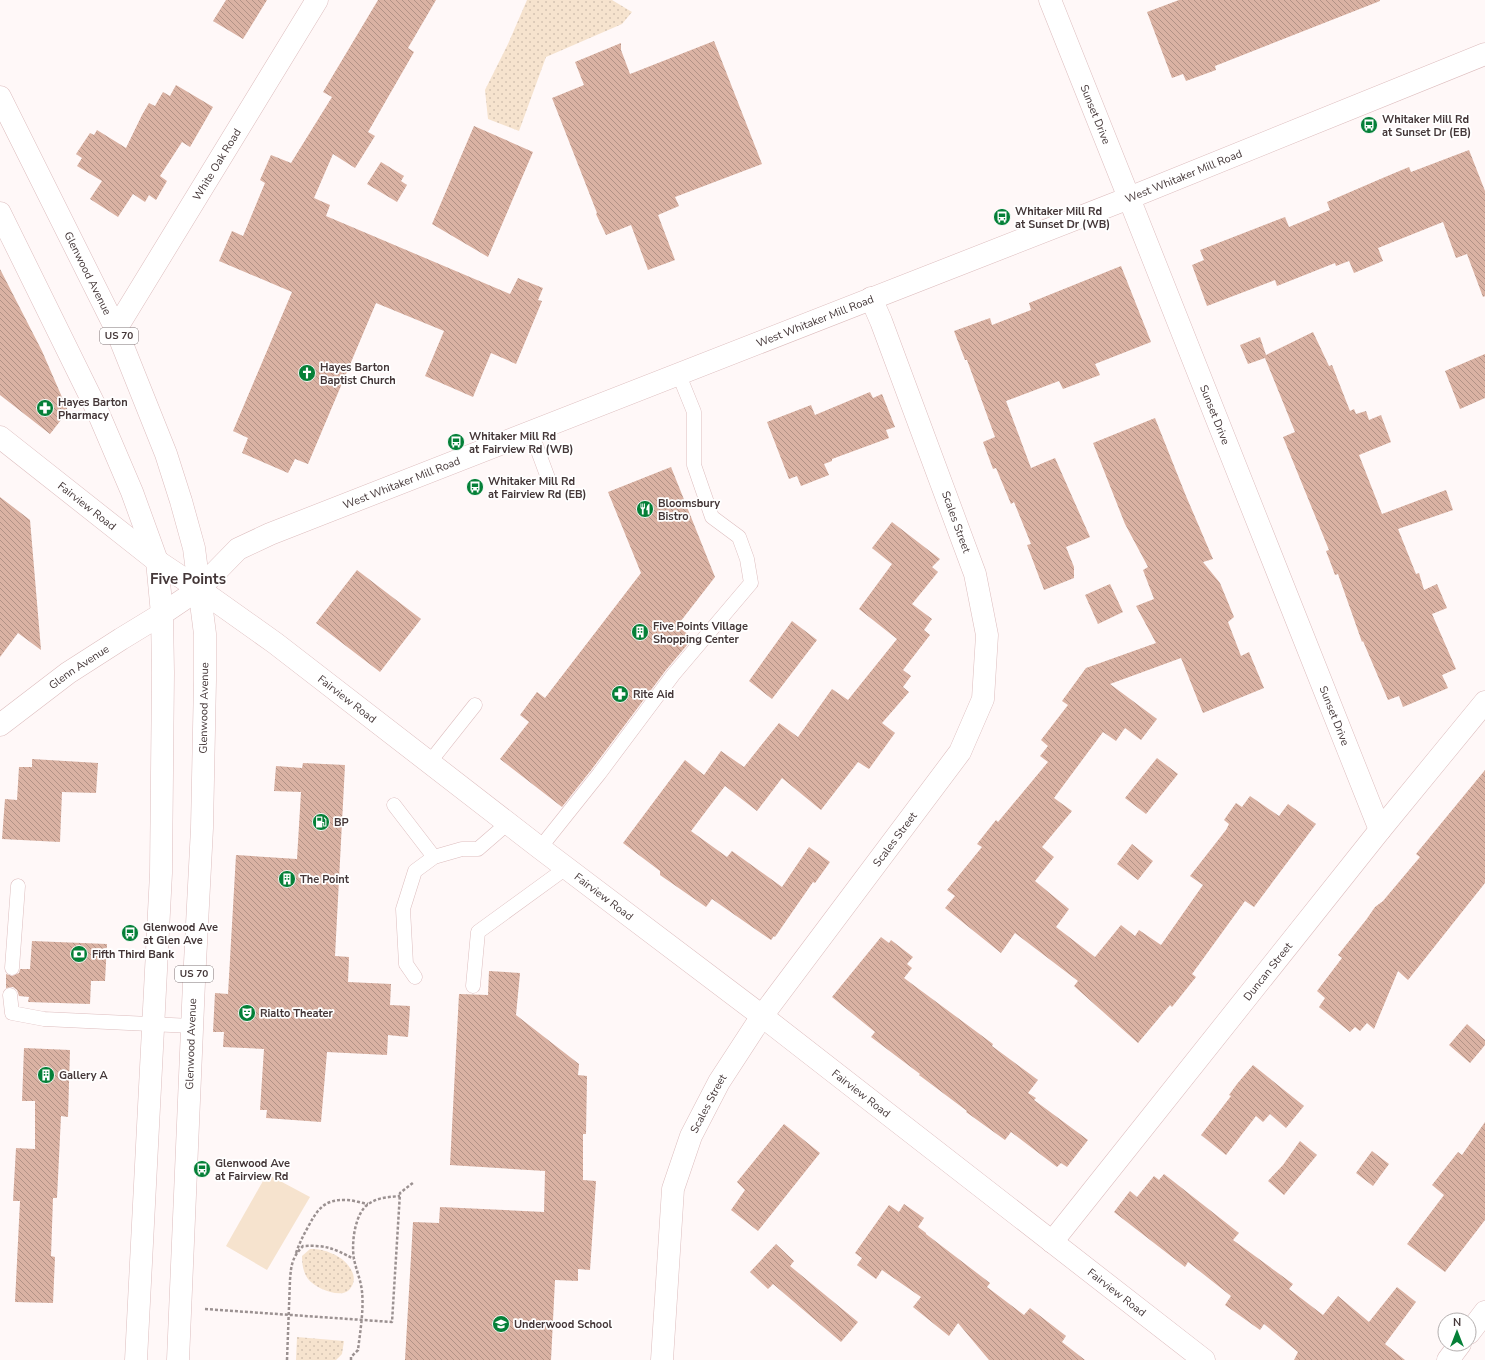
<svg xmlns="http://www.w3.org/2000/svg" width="1485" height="1360" viewBox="0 0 1485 1360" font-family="'Nunito Sans',sans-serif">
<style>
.park{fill:url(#park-dots)}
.pitch{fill:#f6e3ce}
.building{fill:url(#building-back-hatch)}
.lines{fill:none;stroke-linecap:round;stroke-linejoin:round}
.lane-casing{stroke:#ddbdbe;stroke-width:15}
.street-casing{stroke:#ddbdbe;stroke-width:23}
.secondary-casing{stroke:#ddbdbe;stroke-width:23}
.primary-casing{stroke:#ddbdbe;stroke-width:23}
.path{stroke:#9b9191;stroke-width:2.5;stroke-dasharray:3 2;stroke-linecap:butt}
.lane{stroke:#fff;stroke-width:14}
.street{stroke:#fff;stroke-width:22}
.secondary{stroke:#fff;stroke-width:22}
.primary{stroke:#fff;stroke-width:22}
.labels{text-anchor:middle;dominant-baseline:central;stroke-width:3.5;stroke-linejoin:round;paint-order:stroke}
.shield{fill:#fff;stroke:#7c7374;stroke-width:1}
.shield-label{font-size:10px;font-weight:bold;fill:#443738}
.street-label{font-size:11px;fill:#443738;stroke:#fff}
.poi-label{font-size:11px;font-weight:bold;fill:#443738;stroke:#fff;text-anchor:start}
.district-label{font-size:15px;font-weight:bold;fill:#443738;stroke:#fff}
</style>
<defs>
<pattern id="park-dots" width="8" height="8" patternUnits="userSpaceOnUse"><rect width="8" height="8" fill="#f6e3ce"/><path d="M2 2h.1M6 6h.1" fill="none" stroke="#d4c3b2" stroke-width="1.8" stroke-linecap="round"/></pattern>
<pattern id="building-back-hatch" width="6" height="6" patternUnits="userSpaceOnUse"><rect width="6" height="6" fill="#dab2a3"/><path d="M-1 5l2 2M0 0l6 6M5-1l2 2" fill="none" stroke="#b29286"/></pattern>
</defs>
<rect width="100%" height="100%" fill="#fff8f8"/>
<!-- park -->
<path class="park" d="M527 0H612L632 12 622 24 546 57 519 131 488 119 485 90 508 44Z
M310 1249C318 1249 325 1250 333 1254 346 1259 362 1277 349 1290 340 1299 315 1288 308 1279 303 1272 302 1264 302 1256Z
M297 1337 344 1341 342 1354 336 1360H296Z"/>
<!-- pitch -->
<path class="pitch" d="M267 1174 310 1197 267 1270 226 1246Z"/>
<!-- building -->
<path class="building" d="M226 0H267L243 39 213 21Z
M378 0H436L408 48 414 52 368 132 375 136 355 168 333 154 314 198 330 205 326 216 510 294 518 278 543 288 538 300 542 301 516 364 491 353 473 397 425 376 444 331 376 303 308 464 295 459 288 473 242 453 248 438 233 431 292 292 219 261 232 231 243 236 265 183 260 180 271 155 291 163 332 97 323 92Z
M1179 0H1380V1L1215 66 1216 70 1186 81 1183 74 1172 78 1147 12Z
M714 41 762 164 675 197 679 206 658 215 675 260 648 270 631 225 606 235 596 214 597 213 552 98 584 85 575 62 621 43V50L630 74Z
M176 85 213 107 190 147 182 142 160 176 167 181 156 200 149 195 145 202 133 194 118 217 90 199 102 181 77 166 82 158 76 154 90 133 94 135 97 130 126 148 142 115 149 103 155 106 163 92 170 96Z
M474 126 533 152 488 257 432 224Z
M1469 150 1485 191V296L1483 297 1467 254 1456 258 1443 222 1378 248 1383 261 1354 273 1349 261 1336 266 1335 263 1277 286 1275 280 1207 306 1192 265 1204 260 1200 250 1285 217 1289 227 1330 210 1327 202 1385 177 1409 167 1411 172Z
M381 162 404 176 401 181 407 185 397 202 367 184Z
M1121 266 1151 342 1095 364 1100 375 1063 389 1059 381 1006 401 1031 468 1055 458 1090 537 1066 547 1074 567V578L1044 590 1027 545 1031 544 1014 502 1011 504 996 468 993 469 983 442 995 437 967 360H965L954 331 990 318 992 325 1031 310 1029 303Z
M0 269 42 351 68 411 50 434 0 395Z
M1313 332 1329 366 1332 365 1350 411 1354 409 1356 414 1366 411 1369 420 1381 415 1391 442 1359 455 1382 514 1446 490 1453 510 1398 529 1416 574 1419 573 1424 590 1437 584 1447 608 1432 614 1456 669 1442 675 1448 688 1403 707 1399 696 1388 700 1363 641 1362 642 1338 574 1335 575 1331 564 1326 551 1329 550 1283 437 1295 432 1265 358 1248 364 1240 345 1260 337 1266 355Z
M1485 354V398L1460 409 1445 371Z
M870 392 873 398 882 394 895 427 886 430 889 438 832 459V461L824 464 829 475 801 486 797 476 789 479 767 422 811 405 815 415Z
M1155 418 1186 496 1213 559 1203 562 1220 583 1234 617 1228 622 1241 656 1249 652 1264 688 1203 713 1181 658 1110 684 1157 719 1141 740 1125 728 1116 741 1103 732 1054 798 1072 811 1042 847 1054 857 1035 881 1069 909 1056 927 1095 957 1121 925 1135 936 1139 930 1161 945 1203 885 1190 876 1226 830 1229 824 1224 820 1236 803 1242 807 1250 796 1279 816 1288 804 1316 824 1254 907 1245 901 1192 974 1196 977 1172 1007 1170 1005 1138 1043 1074 986 1078 981 1015 933 1001 953 945 908 955 896 947 890 982 847 977 844 996 820 998 822 1048 762 1040 756 1048 746 1041 740 1068 705 1062 701 1086 668 1156 643 1136 606 1154 599 1143 570 1148 567 1125 524 1093 443Z
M671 467 715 577 677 626 693 638 666 670 592 769 562 807 500 759 529 722 520 715 537 692 545 698 641 573 608 492Z
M0 497 30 520 41 650 18 633 0 657Z
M892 522 940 559 932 567 938 572 912 604 932 619 924 630 930 635 903 670 911 676 903 687 909 692 882 723 895 733 869 769 858 762 821 810 782 778 757 811 725 786 691 831 727 857 732 851 782 887 809 847 830 862 815 883 813 882 775 937 774 936 771 940 712 899 706 907 660 875V871L623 843 685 760 704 775 721 751 744 767 779 723 798 737 832 689 848 700 897 639 859 609 892 564 872 548Z
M357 570 421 619 380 672 316 623Z
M1110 584 1123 612 1098 624 1085 595Z
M792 621 817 640 772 699 749 681Z
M1157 758 1178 774 1146 814 1125 798Z
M32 759 98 763 96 793 62 792 60 842 2 839 5 799 17 800 19 767H32Z
M303 763 345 765 335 956 349 957 348 982 391 984 390 1005 410 1006 408 1037 388 1035 387 1055 327 1052 321 1122 266 1118 267 1110H260L264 1049 223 1047 224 1032H213L215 993 228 994 236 855 297 859 301 792 274 791 276 766 302 768Z
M1485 770V883L1408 980 1398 971 1374 1029 1367 1023 1360 1031 1355 1027 1350 1032 1319 1007 1325 998 1317 991 1342 958 1338 955 1366 920 1375 907 1383 901 1420 857 1416 854Z
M1132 844 1153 861 1138 880 1117 864Z
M881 937 889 943 891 940 913 957 907 964 912 968 904 978 993 1044 992 1046 1038 1080 1028 1093 1036 1098 1034 1100 1088 1140 1067 1167 1061 1163 1057 1167 1011 1132 1005 1140 966 1112 967 1111 919 1075 920 1074 871 1037 875 1032 832 997Z
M32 941 107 944 105 981H91L90 1004 28 1002 29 997 19 996 17 990 13 987 6 988V974L12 976 19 973 20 969H30Z
M489 971 520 973 516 1015 579 1064 578 1075 587 1076 586 1134H583V1180L596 1181 590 1270 578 1269V1281L555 1280 551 1360H405L413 1222 439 1223 440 1207 544 1212 545 1171 450 1165 459 994 488 995Z
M1467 1024 1485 1040V1045L1481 1050 1470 1063 1449 1045Z
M24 1048 70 1050 68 1117 61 1116 57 1198H53L51 1256 55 1257 53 1303 15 1302 20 1201H13L16 1148 35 1149V1101H22Z
M1253 1065 1304 1106 1286 1128 1270 1114 1263 1122 1256 1116 1226 1155 1201 1135 1231 1096 1229 1095 1237 1084Z
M1485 1122V1220L1445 1272 1407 1244 1444 1195 1432 1185 1458 1152 1462 1155Z
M784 1124 820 1153 758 1231 731 1210 745 1190 737 1182Z
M1300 1141 1317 1155 1284 1195 1268 1181 1283 1165Z
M1372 1151 1389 1164 1373 1186 1356 1173Z
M1164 1174 1239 1233 1233 1240 1293 1284 1289 1289 1323 1315 1338 1296 1369 1322 1397 1287 1416 1302 1385 1344 1405 1360H1294L1298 1352 1264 1324 1260 1330 1225 1305 1231 1296 1188 1262 1185 1267 1114 1212 1130 1191 1137 1197 1154 1176 1159 1180Z
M904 1204 924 1218 918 1227 926 1233V1234L990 1283 987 1287 1024 1315 1030 1308 1066 1336 1062 1342 1085 1360H989L958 1323 949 1336 913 1307 921 1297 882 1270 876 1279 857 1265 862 1258 855 1253 889 1205 899 1212Z
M776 1244 794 1261 790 1266 858 1322 841 1342 773 1284 768 1289 750 1272Z"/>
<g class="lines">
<!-- lane casing -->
<g class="lane-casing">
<path id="lane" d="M531 432 548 478
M429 763 475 705
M394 805 434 857
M540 848 599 774 673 675 751 583 747 559 739 537 712 517 694 465V412L679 375
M12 968 18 886
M415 977 406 964 403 909 415 871 434 857 462 849H478L508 823
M473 986 478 932 566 868
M10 995 12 1013 44 1019 192 1026"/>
</g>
<!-- street casing -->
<g class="street-casing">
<g id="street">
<path id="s1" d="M1129 198 1380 830"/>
<path id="s2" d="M116 329 317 0"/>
<path id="s3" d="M0 725 68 673 121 639 162 614"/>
<path id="s4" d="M1052 1242 1380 830 1485 702"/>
<path d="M1469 1333 1485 1312"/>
<path id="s5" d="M662 1360 673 1189 691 1136 719 1082 762 1016 960 752 983 699 987 635 975 574 881 321 871 298"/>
<path d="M1448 1360 1460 1344"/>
</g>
</g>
<!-- secondary casing -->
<g class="secondary-casing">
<g id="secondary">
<path id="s6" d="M1050 0 1129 198"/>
<path id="s7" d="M0 437 157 561 199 589 275 643 540 848 762 1016 1204 1360"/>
<path id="s8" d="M162 614 199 589 238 549 270 534 1129 198 1485 54"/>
</g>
</g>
<!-- primary casing -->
<g class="primary-casing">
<g id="primary">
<path id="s9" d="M0 97 116 329 166 454 181 501 194 548 205 634V680L202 828 194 982 178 1360"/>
<path d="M0 213 97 410 132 492 157 561 162 614 163 673 161 873 136 1360"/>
</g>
</g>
<!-- path -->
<path class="path" d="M296 1253C299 1244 303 1236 308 1227 317 1210 324 1199 346 1200 353 1200 361 1203 368 1204
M205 1309 392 1322 400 1193 414 1182
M287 1360 290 1280C291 1266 292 1257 303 1246 326 1245 333 1248 354 1259
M351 1360V1357L358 1350C360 1333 364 1309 362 1292 361 1280 356 1270 354 1259 351 1243 355 1211 370 1203 379 1197 390 1197 400 1196"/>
<!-- lane -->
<use href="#lane" class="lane"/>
<!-- street -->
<use href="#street" class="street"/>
<!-- secondary -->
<use href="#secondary" class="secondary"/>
<!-- primary -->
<use href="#primary" class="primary"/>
</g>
<!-- icons -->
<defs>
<g id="bus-disc" transform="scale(0.9)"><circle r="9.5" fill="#058038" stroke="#fff"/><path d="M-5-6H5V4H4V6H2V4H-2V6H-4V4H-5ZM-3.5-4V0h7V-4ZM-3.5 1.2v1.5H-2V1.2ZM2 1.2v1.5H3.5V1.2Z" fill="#fff"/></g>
<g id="church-disc" transform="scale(0.9)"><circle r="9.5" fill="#058038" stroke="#fff"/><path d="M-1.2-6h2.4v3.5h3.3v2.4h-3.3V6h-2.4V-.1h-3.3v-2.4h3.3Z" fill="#fff"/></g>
<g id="pharmacy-disc" transform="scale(0.9)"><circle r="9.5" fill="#058038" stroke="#fff"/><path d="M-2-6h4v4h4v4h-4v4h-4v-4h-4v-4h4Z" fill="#fff"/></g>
<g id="restaurant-disc" transform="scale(0.9)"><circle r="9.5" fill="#058038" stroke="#fff"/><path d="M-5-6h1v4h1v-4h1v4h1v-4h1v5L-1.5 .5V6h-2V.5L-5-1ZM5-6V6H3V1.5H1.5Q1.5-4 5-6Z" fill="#fff"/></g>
<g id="building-disc" transform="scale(0.9)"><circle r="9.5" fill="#058038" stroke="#fff"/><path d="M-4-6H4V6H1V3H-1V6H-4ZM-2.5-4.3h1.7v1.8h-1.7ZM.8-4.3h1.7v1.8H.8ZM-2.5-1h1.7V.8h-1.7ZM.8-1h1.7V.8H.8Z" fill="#fff"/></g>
<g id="fuel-disc" transform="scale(0.9)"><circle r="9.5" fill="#058038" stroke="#fff"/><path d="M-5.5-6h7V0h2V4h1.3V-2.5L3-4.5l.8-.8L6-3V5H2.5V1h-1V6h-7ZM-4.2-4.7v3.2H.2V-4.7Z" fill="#fff"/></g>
<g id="bank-disc" transform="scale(0.9)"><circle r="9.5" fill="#058038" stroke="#fff"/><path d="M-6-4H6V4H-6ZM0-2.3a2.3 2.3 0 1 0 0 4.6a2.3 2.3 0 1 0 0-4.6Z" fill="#fff"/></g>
<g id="theatre-disc" transform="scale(0.9)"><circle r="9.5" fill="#058038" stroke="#fff"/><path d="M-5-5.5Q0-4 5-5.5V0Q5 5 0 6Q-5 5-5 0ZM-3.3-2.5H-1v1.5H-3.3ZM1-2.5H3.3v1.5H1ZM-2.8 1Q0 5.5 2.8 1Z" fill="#fff"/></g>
<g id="school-disc" transform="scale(0.9)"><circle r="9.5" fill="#058038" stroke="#fff"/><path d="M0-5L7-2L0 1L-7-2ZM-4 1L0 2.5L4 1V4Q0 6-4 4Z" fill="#fff"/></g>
</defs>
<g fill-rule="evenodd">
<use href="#bus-disc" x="1369" y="125"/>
<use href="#bus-disc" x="1002" y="217"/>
<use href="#church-disc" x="307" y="373"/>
<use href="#pharmacy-disc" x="45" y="408"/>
<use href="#bus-disc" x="456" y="442"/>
<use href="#bus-disc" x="475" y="487"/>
<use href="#restaurant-disc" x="645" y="509"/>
<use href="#building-disc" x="640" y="632"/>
<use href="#pharmacy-disc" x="620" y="694"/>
<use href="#fuel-disc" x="321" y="822"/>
<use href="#building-disc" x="287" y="879"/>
<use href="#bus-disc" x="130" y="933"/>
<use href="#bank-disc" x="79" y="954"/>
<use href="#theatre-disc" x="247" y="1013"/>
<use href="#building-disc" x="46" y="1075"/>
<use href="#bus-disc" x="202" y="1169"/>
<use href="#school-disc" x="501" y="1324"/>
</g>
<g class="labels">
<!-- shield labels -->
<g class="shield">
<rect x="100" y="328" width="38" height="16" rx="3"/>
<rect x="175" y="966" width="38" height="16" rx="3"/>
</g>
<g class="shield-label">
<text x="119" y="336">US 70</text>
<text x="194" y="974">US 70</text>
</g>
<!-- street labels -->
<g class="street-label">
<text stroke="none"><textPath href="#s6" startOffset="123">Sunset Drive</textPath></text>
<text stroke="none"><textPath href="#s2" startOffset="193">White Oak Road</textPath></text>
<text stroke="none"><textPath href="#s8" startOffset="1117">West Whitaker Mill Road</textPath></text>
<text stroke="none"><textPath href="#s9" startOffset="197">Glenwood Avenue</textPath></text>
<text stroke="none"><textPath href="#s8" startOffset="721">West Whitaker Mill Road</textPath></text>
<text stroke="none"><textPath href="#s1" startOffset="233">Sunset Drive</textPath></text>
<text stroke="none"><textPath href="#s8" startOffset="277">West Whitaker Mill Road</textPath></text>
<text stroke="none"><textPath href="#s7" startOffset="111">Fairview Road</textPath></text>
<text transform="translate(956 522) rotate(70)">Scales Street</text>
<text stroke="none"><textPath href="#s3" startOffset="98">Glenn Avenue</textPath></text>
<text stroke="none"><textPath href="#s7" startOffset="435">Fairview Road</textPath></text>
<text transform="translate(204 708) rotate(-89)">Glenwood Avenue</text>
<text stroke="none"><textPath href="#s1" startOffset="557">Sunset Drive</textPath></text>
<text stroke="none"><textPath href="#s5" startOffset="588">Scales Street</textPath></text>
<text stroke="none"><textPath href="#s7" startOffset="759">Fairview Road</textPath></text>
<text stroke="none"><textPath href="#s4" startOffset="346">Duncan Street</textPath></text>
<text transform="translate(191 1044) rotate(-88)">Glenwood Avenue</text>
<text stroke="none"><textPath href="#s7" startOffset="1083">Fairview Road</textPath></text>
<text stroke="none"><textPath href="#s5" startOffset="264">Scales Street</textPath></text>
<text stroke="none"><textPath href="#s7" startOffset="1407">Fairview Road</textPath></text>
</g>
<!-- poi labels -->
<g class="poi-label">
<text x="1382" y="119">Whitaker Mill Rd<tspan x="1382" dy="13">at Sunset Dr (EB)</tspan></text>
<text x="1015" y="211">Whitaker Mill Rd<tspan x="1015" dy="13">at Sunset Dr (WB)</tspan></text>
<text x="320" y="367">Hayes Barton<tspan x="320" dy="13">Baptist Church</tspan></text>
<text x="58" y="402">Hayes Barton<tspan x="58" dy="13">Pharmacy</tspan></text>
<text x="469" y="436">Whitaker Mill Rd<tspan x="469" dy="13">at Fairview Rd (WB)</tspan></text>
<text x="488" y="481">Whitaker Mill Rd<tspan x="488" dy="13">at Fairview Rd (EB)</tspan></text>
<text x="658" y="503">Bloomsbury<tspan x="658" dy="13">Bistro</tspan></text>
<text x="653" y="626">Five Points Village<tspan x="653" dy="13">Shopping Center</tspan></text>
<text x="633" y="694">Rite Aid</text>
<text x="334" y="822">BP</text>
<text x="300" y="879">The Point</text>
<text x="143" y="927">Glenwood Ave<tspan x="143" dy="13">at Glen Ave</tspan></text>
<text x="92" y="954">Fifth Third Bank</text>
<text x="260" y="1013">Rialto Theater</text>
<text x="59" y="1075">Gallery A</text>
<text x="215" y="1163">Glenwood Ave<tspan x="215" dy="13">at Fairview Rd</tspan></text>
<text x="514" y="1324">Underwood School</text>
</g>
<!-- district labels -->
<g class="district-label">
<text x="188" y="579">Five Points</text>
</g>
</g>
<!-- north arrow -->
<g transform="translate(1457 1332)"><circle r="19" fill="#ffffff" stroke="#b4afaf"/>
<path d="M0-3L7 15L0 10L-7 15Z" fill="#058038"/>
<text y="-6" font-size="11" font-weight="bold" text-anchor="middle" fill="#443738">N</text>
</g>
</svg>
